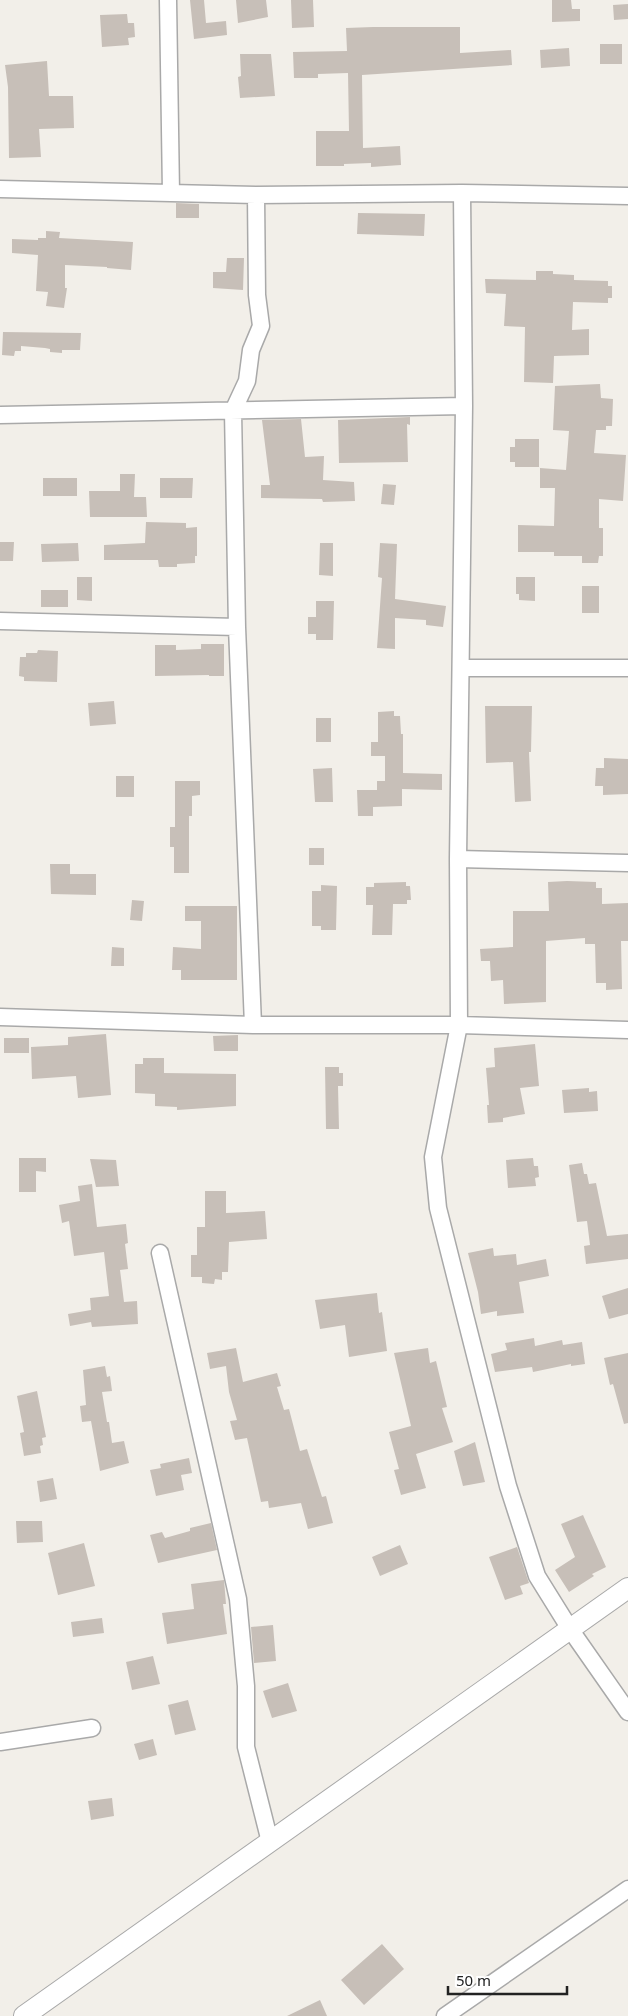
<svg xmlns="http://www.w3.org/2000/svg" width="628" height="2016" viewBox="0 0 628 2016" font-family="'Noto Sans',sans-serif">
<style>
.building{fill:#c7bfb8}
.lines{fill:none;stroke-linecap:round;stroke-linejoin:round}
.minor-casing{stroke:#a9a9a9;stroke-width:19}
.tertiary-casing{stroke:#a9a9a9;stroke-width:22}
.minor{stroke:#fff;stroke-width:16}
.tertiary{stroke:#fff;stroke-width:20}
</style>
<rect width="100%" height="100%" fill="#f2efe9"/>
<!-- building -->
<path class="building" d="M190 0H204L206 23 226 21 227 35 194 39Z
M236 0H266L268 17 238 23Z
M291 0H313L314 27 292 28Z
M552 0H571L572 9H580V21L552 22Z
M628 4V19L614 20 613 5Z
M127 14 128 23H134L135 37 128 38 129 45 102 47 100 15Z
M373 27H460V53L511 50 512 65 362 75 363 148 400 146 401 165 371 167V163L344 164V166H316V131H349L348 73 318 74V78H294L293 52 347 51 346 28Z
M600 44H622V64H600Z
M569 48 570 66 541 68 540 50Z
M240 54H271L275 96 240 98 238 77 241 76Z
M47 61 49 96H73L74 128 39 129 41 157 9 158 8 87 5 65Z
M176 203 199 204V218H176Z
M358 213 425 214 424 236 357 234Z
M46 231 60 232 59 238 133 242 131 270 107 268V267L65 265V288H67L64 308 46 306 48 292 36 291 38 255 12 253V239L38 240V238H46Z
M227 258H244L243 290 213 288V272H226Z
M536 271H553V274L574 275V280L608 281V286H612V298H608V303L573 302 572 330 589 329V355L554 356 553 383 524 382 525 327 504 326 506 294 486 293 485 279 536 280Z
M3 332 81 333 80 350H62V353L50 352V349L45 348 21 346V351H15L14 356 2 355Z
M600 384 601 398 613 399 612 426H606V430H596L594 453 626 455 623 501 599 499V528H603V556H599L598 563H582V556H554V552H518V525L554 526 555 488H540V468L566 470 569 431 553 430 555 386Z
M410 417V425L407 424 408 462 339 463 338 420Z
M301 419 305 457 324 456 323 480 354 482 355 501 323 502 322 499 261 498V485H270L262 420Z
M515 439H539V467H515V462H510V447H515Z
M120 474H135L134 497H146L147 517H90L89 491H120Z
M43 478H77V496H43Z
M160 478H193L192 498H160Z
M383 484 396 485 394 505 381 504Z
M146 522 186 523V528L197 527V556H195V563L177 564V567H159L158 560H104V545L145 543Z
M0 542H14L13 561H0Z
M78 543 79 561 42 562 41 544Z
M320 543H333V576L319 575Z
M380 543 397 544 395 599 446 606 443 627 426 625V620L395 618V649L377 648 382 578 378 577Z
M77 577H92V601L77 600Z
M516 577H535V601L519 600V594H516Z
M582 586H599V613H582Z
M41 590H68V607H41Z
M316 601H334L333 640H316V634H308V617H316Z
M201 644H224V676H209V675L155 676V645H176V650L201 649Z
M38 650 58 651 57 682 24 681V677L19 676 20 657H26V653H37Z
M114 701 116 724 90 726 88 703Z
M485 706H532L531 752H529L531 801 515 802 513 762 486 763Z
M394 711V716H400L401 734H403V773L442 774V790L402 789V806L373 807V816H358L357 790H377V781H385V756H371V742H378V712Z
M316 718H331V742H316Z
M604 758 628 759V794L603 795V786H595L596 768H604Z
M332 768 333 802H315L313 769Z
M116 776H134V797H116Z
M175 781H200V795L192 796V816H189V873H174V847H170V827H175Z
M309 848H324V865H309Z
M50 864H70V874H96V895L51 894Z
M567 881 596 882V888H602V904L628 903V941H621L622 989 606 990V983H596L595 944H585V938L546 941V1002L504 1004 503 980 491 981 490 961H481L480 949 513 947V911H549L548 882Z
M406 882V886H410L411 900H407V904H393L392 935H372L373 905H366V887H374V883Z
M321 885 337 886 336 930H321V926H312V891H321Z
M132 900 144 901 142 921 130 920Z
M185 906H237V980H181V970H172L173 947 201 949V921H185Z
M112 947 124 948V966H111Z
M106 1034 111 1095 78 1098 76 1076 32 1079 31 1047 68 1045V1037Z
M238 1035V1051H214L213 1036Z
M4 1038H29V1053H4Z
M535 1044 539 1086 520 1088 525 1114 503 1118V1122L488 1123 487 1105H489L486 1068 495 1067 494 1048Z
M143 1058H164V1073L236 1074V1106L177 1110V1107L155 1106V1094L135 1093V1064H143Z
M325 1067H339V1073H343V1086H338L339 1129H326Z
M589 1088V1092L597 1091 598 1111 564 1113 562 1090Z
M19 1158H46V1172L36 1171V1192H19Z
M533 1158 534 1166H538L539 1177 535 1178 536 1186 508 1188 506 1160Z
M90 1159 116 1160 119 1186 96 1187Z
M582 1163 584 1174H587L589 1184 596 1183 607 1236 628 1234V1259L586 1264 584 1246 590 1245 587 1221 577 1222 569 1165Z
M92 1184 97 1227 126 1224 128 1243 125 1244 128 1269 120 1270 124 1302 137 1301 138 1324 92 1327 91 1322 70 1326 68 1314 91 1310 90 1298 109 1296 104 1252 74 1256 69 1221 62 1223 59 1205 80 1201 78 1186Z
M205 1191H226V1213L265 1211 267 1239 229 1242 228 1272H222V1280L215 1279 214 1284 202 1283V1277H191V1255H197V1227H205Z
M493 1248 494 1256 516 1254 517 1265 546 1259 549 1276 519 1282 524 1313 497 1316V1311L481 1314 478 1292 468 1253Z
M628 1288V1314L609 1319 602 1296Z
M377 1293 379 1313 382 1312 387 1351 349 1357 345 1325 320 1329 315 1300Z
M534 1338 535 1346 562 1340 563 1345 582 1342 585 1364 571 1366V1364L533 1372 532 1367 495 1372 491 1354 507 1350 505 1343Z
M236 1348 243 1382 277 1373 281 1386 277 1387 284 1410 289 1409 300 1451 307 1449 322 1497 326 1496 333 1523 308 1529 301 1503 269 1508 268 1501 261 1502 247 1438 235 1440 230 1421 237 1420 229 1392 226 1366 210 1369 207 1353Z
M428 1348 430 1363 436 1361 447 1407 442 1408 453 1442 416 1454 426 1488 401 1495 394 1470 399 1469 389 1432 411 1426 394 1353Z
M628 1353V1423L624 1424 613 1384 610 1385 604 1358Z
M105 1366 107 1377 110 1376 112 1391 102 1392 107 1422H109L112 1443 124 1441 129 1463 100 1471 91 1421 82 1422 80 1406 86 1405 83 1370Z
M37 1391 46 1437 42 1438 43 1445 40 1446 41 1453 24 1456 20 1433 24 1432 17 1396Z
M475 1442 485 1482 463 1486 454 1451Z
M189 1458 192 1473 181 1475 184 1490 156 1496 150 1470 161 1468 160 1464Z
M53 1478 57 1499 40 1502 37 1481Z
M583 1515 606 1567 592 1574 594 1576 569 1592 555 1570 575 1557 561 1524Z
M16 1521H42L43 1542 17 1543Z
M211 1523 217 1550 158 1563 150 1535 162 1532 165 1538 190 1531V1528Z
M84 1543 95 1586 58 1595 48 1553Z
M400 1545 408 1564 380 1576 372 1557Z
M517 1547 529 1583 520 1586 523 1594 505 1600 489 1557Z
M224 1580 226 1604H223L227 1634 167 1644 162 1613 194 1609 191 1584Z
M102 1618 104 1633 73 1637 71 1622Z
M273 1625 276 1661 254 1663 251 1627Z
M153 1656 160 1684 132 1690 126 1662Z
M288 1683 297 1711 272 1718 263 1691Z
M188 1700 196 1730 175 1735 168 1705Z
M153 1739 157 1755 139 1760 134 1744Z
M112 1798 114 1816 91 1820 88 1801Z
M382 1944 404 1969 364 2005 341 1980Z
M320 2000 327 2016H287Z"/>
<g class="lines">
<!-- minor casing -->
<g class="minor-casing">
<path id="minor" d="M168 0 171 193
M0 189 256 195 462 193 628 196
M462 193 464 406 458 859 459 1025 433 1157 438 1208 508 1486 537 1576 570 1629 628 1712
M0 415 464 406
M0 621 237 627
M462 668H628
M458 859 628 863
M0 1017 253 1025H459L628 1030
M253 1025 237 627 233 411 247 381 251 350 261 326 257 295 256 195
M160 1253 238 1599 246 1686V1747L270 1842
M0 1742 92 1728
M445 2016 628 1889"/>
</g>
<!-- tertiary casing -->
<g class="tertiary-casing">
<path id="tertiary" d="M24 2016 628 1588"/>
</g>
<!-- minor -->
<use href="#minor" class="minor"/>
<!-- tertiary -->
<use href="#tertiary" class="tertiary"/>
</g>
<!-- scale -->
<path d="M448 1986v8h119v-8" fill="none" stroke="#222222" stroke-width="2.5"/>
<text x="456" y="1986" font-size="15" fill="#222222" stroke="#ffffff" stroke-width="4" paint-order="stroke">50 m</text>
</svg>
